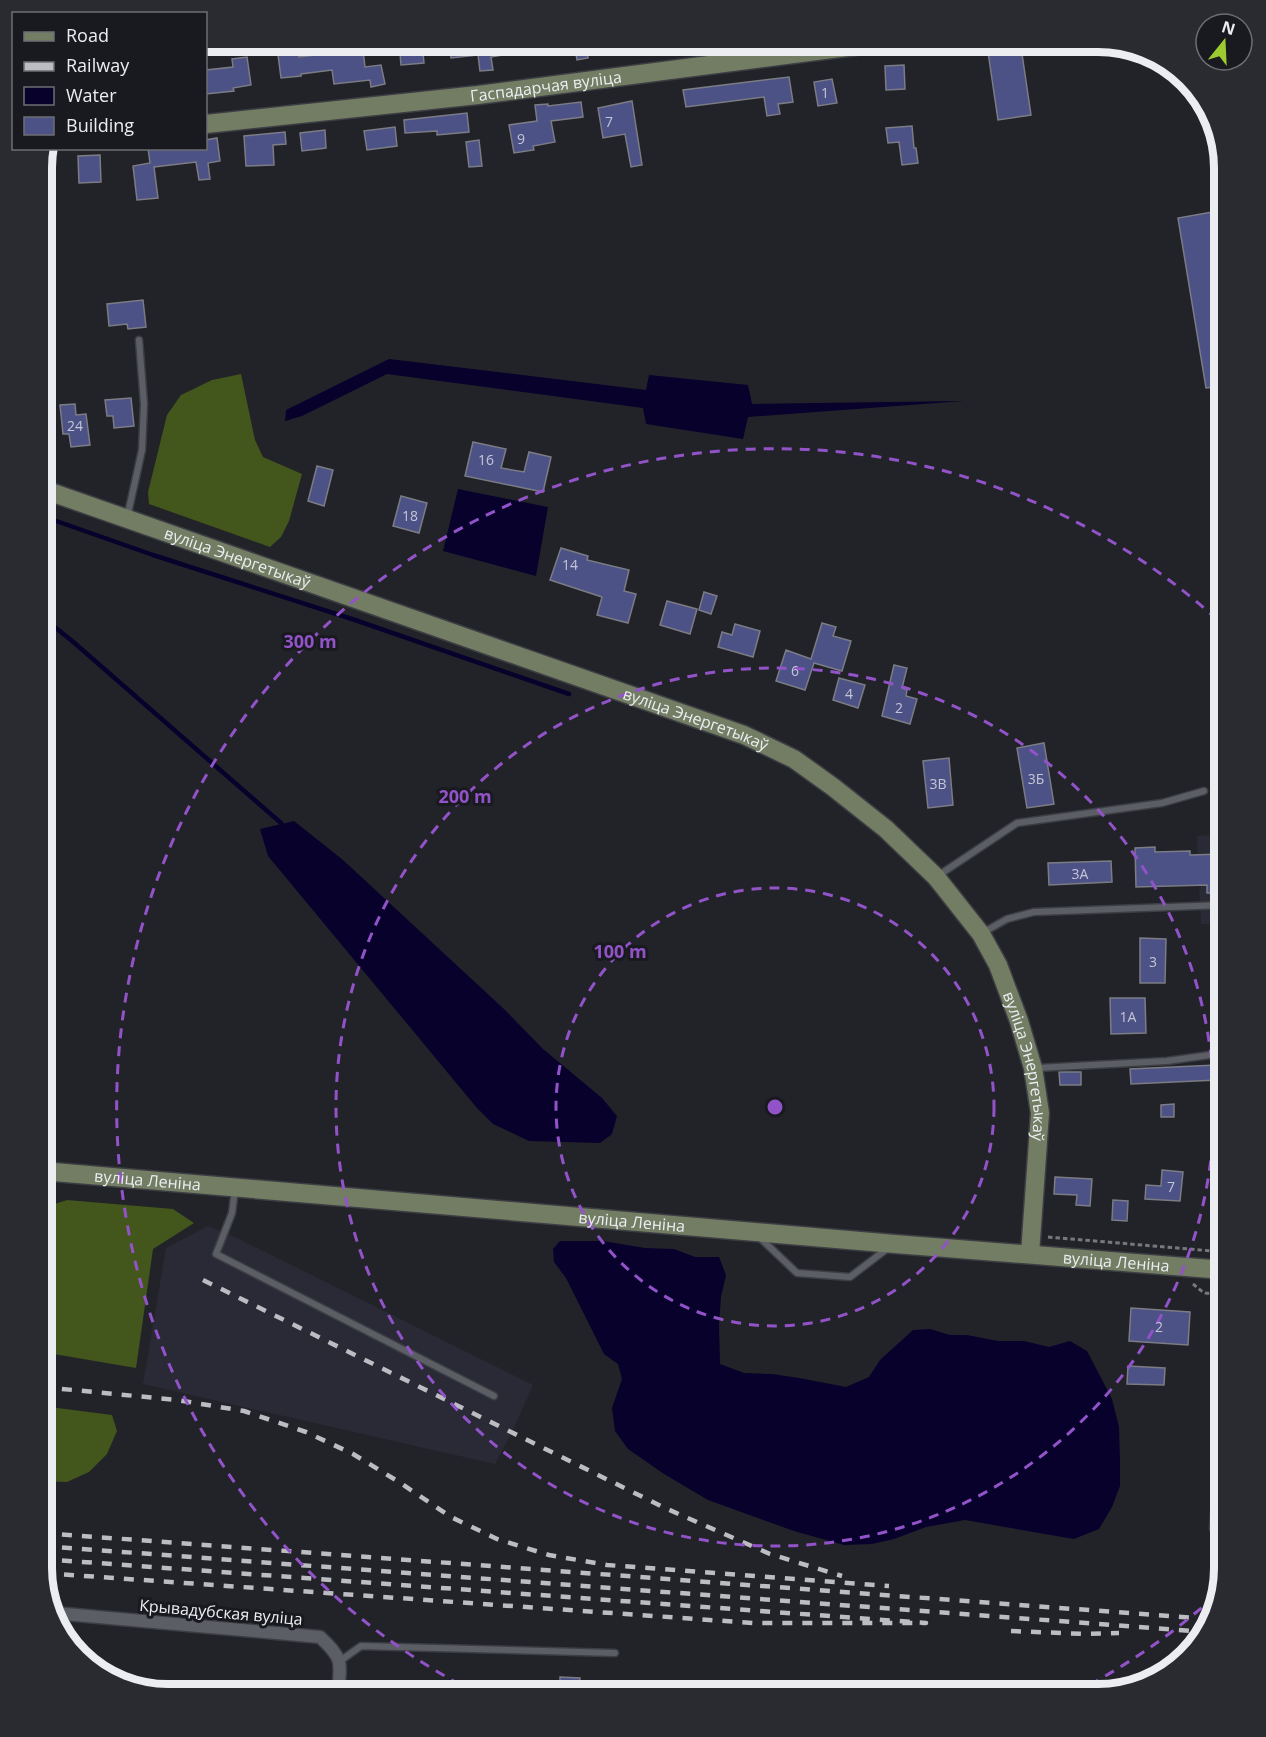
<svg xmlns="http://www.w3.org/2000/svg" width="1266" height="1737" viewBox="0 0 1266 1737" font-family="'Open Sans',sans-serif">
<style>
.built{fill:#292a36}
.forest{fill:#43561c}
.water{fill:#07012c}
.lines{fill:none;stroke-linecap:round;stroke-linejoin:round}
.stream{stroke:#07012c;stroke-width:4.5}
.building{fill:#4c5186;stroke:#7b7c84;stroke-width:1.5}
.lane-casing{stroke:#3d3e43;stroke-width:9}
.street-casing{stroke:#3d3e43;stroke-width:15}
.secondary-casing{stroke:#3d3e43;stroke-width:21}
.path{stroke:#77787d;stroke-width:3;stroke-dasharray:4.5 3;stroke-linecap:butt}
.lane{stroke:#5c5e65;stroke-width:6}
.street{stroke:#5c5e65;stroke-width:12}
.secondary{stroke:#727d64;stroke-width:18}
.rail{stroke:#bcbdc2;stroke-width:4.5;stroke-dasharray:10 10;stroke-linecap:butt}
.ring{fill:none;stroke:#9253c9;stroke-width:3;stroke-dasharray:10 8}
.labels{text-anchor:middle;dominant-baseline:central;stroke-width:6;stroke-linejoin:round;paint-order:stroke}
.number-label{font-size:14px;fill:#c4c6d6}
.street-label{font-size:16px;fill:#ecedf1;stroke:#191a1f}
.rim{fill:none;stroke:#ecedf1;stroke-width:8}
.centre{fill:#9253c9;stroke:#191a1f;stroke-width:3}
.ring-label{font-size:18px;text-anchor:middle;font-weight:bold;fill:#9253c9;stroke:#191a1f;stroke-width:6;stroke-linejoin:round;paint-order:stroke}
</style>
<rect width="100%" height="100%" fill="#222329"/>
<!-- built -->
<path class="built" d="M1224 834V1075H1223L1221 924H1201L1197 836Z
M208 1226 235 1237 533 1385 512 1432 495 1464 143 1384 166 1248Z"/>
<!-- forest -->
<path class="forest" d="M241 374 255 440 263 457 302 474 289 521 281 537 270 547 149 504 148 492 167 415 181 395 212 380Z
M67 1200 173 1209 194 1223 153 1249 136 1368 42 1352V1208Z
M42 1406 112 1415 117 1431 107 1454 89 1472 67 1482 42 1481Z"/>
<!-- water -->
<path class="water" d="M389 359 646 390 649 375 748 385 752 404 964 401 748 417 743 439 646 424 643 408 387 374 302 416 285 421 286 410Z
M458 489 548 507 536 576 443 551Z
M294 821 343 860 504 1009 543 1049 602 1098 617 1116 612 1134 600 1143 529 1141 493 1124 477 1108 268 856 260 829Z
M560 1241H603L645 1248 674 1249 695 1257H719L726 1275 721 1297 719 1325 720 1364 744 1373 772 1374 799 1378 846 1387 869 1377 880 1360 913 1330 930 1329 950 1335H967L998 1341H1024L1049 1347 1070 1341 1087 1351 1112 1399 1119 1427 1120 1463V1486L1112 1507 1099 1529 1074 1539 965 1520 926 1527 894 1539 872 1544 844 1545 794 1531 708 1500 664 1474 628 1449 615 1431 612 1408 622 1379 618 1364 604 1354 566 1278 554 1262 553 1249Z
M713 1680 748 1695H726Z
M859 1683 869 1684 890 1695H842V1690L850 1692Z"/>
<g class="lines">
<!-- stream -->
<path class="stream" d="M42 516 153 555 355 620 569 694
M42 617 71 640 281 823"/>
</g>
<!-- building -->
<path class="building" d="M332 42H362L365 67 381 65 385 84 371 87 370 80 334 84 332 70 301 74V76L281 78 277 47 297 44 299 57 333 53Z
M399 42H422L424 63 401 65Z
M450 42H513L514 53 491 57 493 70 480 71 478 55 451 58Z
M574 42H586L588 58 577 60Z
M1021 47 1031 115 998 120 988 52Z
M247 57 251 85 233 88 234 91 206 94V70L233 67 232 59Z
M904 65 905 89 886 90 885 66Z
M789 77 793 102 778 104 780 114 767 116 764 97 686 107 683 90Z
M832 79 837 103 818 106 814 82Z
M632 101 642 165 631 167 625 134 603 138 598 108Z
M581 102 583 117 551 121 555 142 533 146 534 150 514 153 509 125 537 121 535 105 548 104V106Z
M467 113 469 132 437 135V131L405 133 404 120Z
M912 126 914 148H916L918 163 902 165 899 142 888 143 886 128Z
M395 127 397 146 367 150 364 131Z
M325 130 326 148 302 151 300 133Z
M285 132 286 144 273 145 274 165 246 166 244 136Z
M217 138 220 161 208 163 210 179 199 180 196 162 154 167 158 198 137 200 133 166 150 163 148 148H206V140Z
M479 140 482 166 469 167 466 142Z
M100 155 101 182 79 183 78 156Z
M1224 210V386L1206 388 1178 218Z
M143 300 146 327 128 329 127 324 109 326 107 304Z
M131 398 134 426 114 428 113 416H107L105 400Z
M75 404 76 415 86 414 90 445 71 447 69 434H63L60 405Z
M473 442 506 449 501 468 524 472 529 452 551 457 543 492 465 476Z
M317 466 333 470 324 506 308 501Z
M401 496 427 503 419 533 393 526Z
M561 548 588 556 587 560 629 570 624 591 636 594 628 623 597 615 602 597 550 580Z
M704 592 717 596 711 614 699 610Z
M667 601 697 609 690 634 660 625Z
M822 623 836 627 833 636 851 641 842 671 814 663 805 690 776 681 786 650 811 659Z
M735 624 760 631 753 657 718 647 722 632 732 635Z
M894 665 907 668 902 688 907 690 906 696 917 699 910 724 882 716Z
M839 678 865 685 858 708 833 700Z
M1044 743 1054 804 1027 808 1017 748Z
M949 758 953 805 928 808 923 761Z
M1155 847V852L1190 851V855L1224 854V893H1207V885L1136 887 1135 848Z
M1111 861 1112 882 1049 885 1048 863Z
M1140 938 1166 939 1165 983H1140Z
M1110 998H1145L1146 1033 1111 1034Z
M1216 1065 1217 1080 1131 1084 1130 1069Z
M1059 1072H1081V1085H1060Z
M1174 1104V1117H1161V1105Z
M1162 1170 1183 1172 1180 1201 1145 1199 1146 1185 1161 1186Z
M1055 1177 1092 1179 1090 1206 1076 1205 1077 1195 1054 1194Z
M1113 1200 1128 1201 1127 1221 1112 1220Z
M1131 1308 1190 1312 1188 1345 1129 1341Z
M1128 1366 1165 1368 1164 1385 1127 1384Z
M560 1677 580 1678 579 1695 560 1694Z
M609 1683 627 1684V1695H609Z"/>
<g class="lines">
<!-- lane casing -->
<g class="lane-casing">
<path id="lane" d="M127 518 142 450 144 404 139 340
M939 875 1017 823 1162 803 1204 791
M984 932 1007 919 1034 912 1224 905
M1037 1068 1167 1061 1224 1053
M235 1189 232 1213 216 1254 494 1396
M758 1236 797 1273 850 1277 888 1248
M1224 1273 1215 1379 1222 1403 1213 1529 1224 1534
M340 1661 361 1646 615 1653"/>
</g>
<!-- street casing -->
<g class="street-casing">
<path id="street" d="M54 1613 320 1637C345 1660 340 1663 338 1695"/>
</g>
<!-- secondary casing -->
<g class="secondary-casing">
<g id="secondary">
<path id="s1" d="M206 124 478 95 886 42"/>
<path id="s2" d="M42 489 744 735 794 759 833 787 886 829 936 877 981 934 998 965 1019 1021 1033 1068 1040 1113 1030 1254"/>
<path id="s3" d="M42 1171 895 1244 1224 1270"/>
</g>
</g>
<!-- path -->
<path class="path" d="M1048 1237 1224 1252
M1193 1284 1204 1293 1213 1294"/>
<!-- lane -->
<use href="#lane" class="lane"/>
<!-- street -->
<use href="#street" class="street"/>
<!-- secondary -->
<use href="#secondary" class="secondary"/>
<!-- rail -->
<path class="rail" d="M203 1280 665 1508 770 1554 842 1576
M42 1387 177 1400 244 1411 306 1432 353 1454 399 1482 451 1517 497 1539 549 1555 607 1565 889 1586
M42 1533 1210 1619
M42 1546 1207 1632
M42 1559 926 1623H753L43 1573
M1011 1631 1085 1634 1119 1633"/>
</g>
<!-- distance rings -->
<g class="ring">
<circle cx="775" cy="1107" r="219"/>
<circle cx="775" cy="1107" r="439"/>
<path d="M1215 1596A658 658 0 0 1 1074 1693M476 1693A658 658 0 1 1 1224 626"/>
</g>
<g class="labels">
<!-- number labels -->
<g class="number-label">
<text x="825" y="92">1</text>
<text x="609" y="121">7</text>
<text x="521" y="138">9</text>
<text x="75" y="425">24</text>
<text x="486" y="459">16</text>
<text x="410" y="515">18</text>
<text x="570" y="564">14</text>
<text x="795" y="670">6</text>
<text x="849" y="693">4</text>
<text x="899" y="707">2</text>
<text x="1036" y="778">3Б</text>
<text x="938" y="783">3В</text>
<text x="1080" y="873">3А</text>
<text x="1153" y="961">3</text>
<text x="1128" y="1016">1А</text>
<text x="1171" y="1186">7</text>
<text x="1159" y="1326">2</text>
</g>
<!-- street labels -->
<g class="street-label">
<text stroke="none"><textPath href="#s1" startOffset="342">Гаспадарчая вуліца</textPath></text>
<text stroke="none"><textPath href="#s2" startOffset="207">вуліца Энергетыкаў</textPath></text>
<text stroke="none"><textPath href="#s2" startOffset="693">вуліца Энергетыкаў</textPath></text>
<text stroke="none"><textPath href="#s2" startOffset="1198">вуліца Энергетыкаў</textPath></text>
<text stroke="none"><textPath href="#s3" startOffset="106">вуліца Леніна</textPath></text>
<text stroke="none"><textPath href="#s3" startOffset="592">вуліца Леніна</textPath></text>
<text stroke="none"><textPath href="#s3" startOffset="1078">вуліца Леніна</textPath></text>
<text transform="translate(221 1612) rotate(5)">Крывадубская вуліца</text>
</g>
</g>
<!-- crop -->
<path d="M0 0H1266V1737H0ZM168 52H1098A116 116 0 0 1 1214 168V1568A116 116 0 0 1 1098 1684H168A116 116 0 0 1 52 1568V168A116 116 0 0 1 168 52Z" fill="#2a2b30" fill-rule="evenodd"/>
<path class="rim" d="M168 52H1098A116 116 0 0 1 1214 168V1568A116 116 0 0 1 1098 1684H168A116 116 0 0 1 52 1568V168A116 116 0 0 1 168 52Z"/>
<circle cx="775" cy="1107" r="9" class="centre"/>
<g class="ring-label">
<text x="310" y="648">300 m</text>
<text x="465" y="803">200 m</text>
<text x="620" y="958">100 m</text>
</g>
<!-- legend -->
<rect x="12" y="12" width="195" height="138" fill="#191a1f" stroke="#6d6e73" stroke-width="1.5"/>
<rect x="24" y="32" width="30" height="9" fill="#727d64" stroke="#6d6e73" stroke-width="1.5"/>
<text x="66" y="42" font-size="18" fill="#ecedf1">Road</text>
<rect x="24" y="62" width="30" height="9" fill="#bcbdc2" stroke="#6d6e73" stroke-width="1.5"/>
<text x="66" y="72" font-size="18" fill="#ecedf1">Railway</text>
<rect x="24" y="87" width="30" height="18" fill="#07012c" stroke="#6d6e73" stroke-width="1.5"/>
<text x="66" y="102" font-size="18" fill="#ecedf1">Water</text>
<rect x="24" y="117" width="30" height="18" fill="#4c5186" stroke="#6d6e73" stroke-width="1.5"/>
<text x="66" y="132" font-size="18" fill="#ecedf1">Building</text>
<!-- north arrow -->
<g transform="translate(1224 42) rotate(18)"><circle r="28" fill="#191a1f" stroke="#6d6e73" stroke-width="1.5"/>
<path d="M0-4.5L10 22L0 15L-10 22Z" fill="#9dca30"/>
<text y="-9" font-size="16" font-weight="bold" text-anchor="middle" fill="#ecedf1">N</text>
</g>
</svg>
